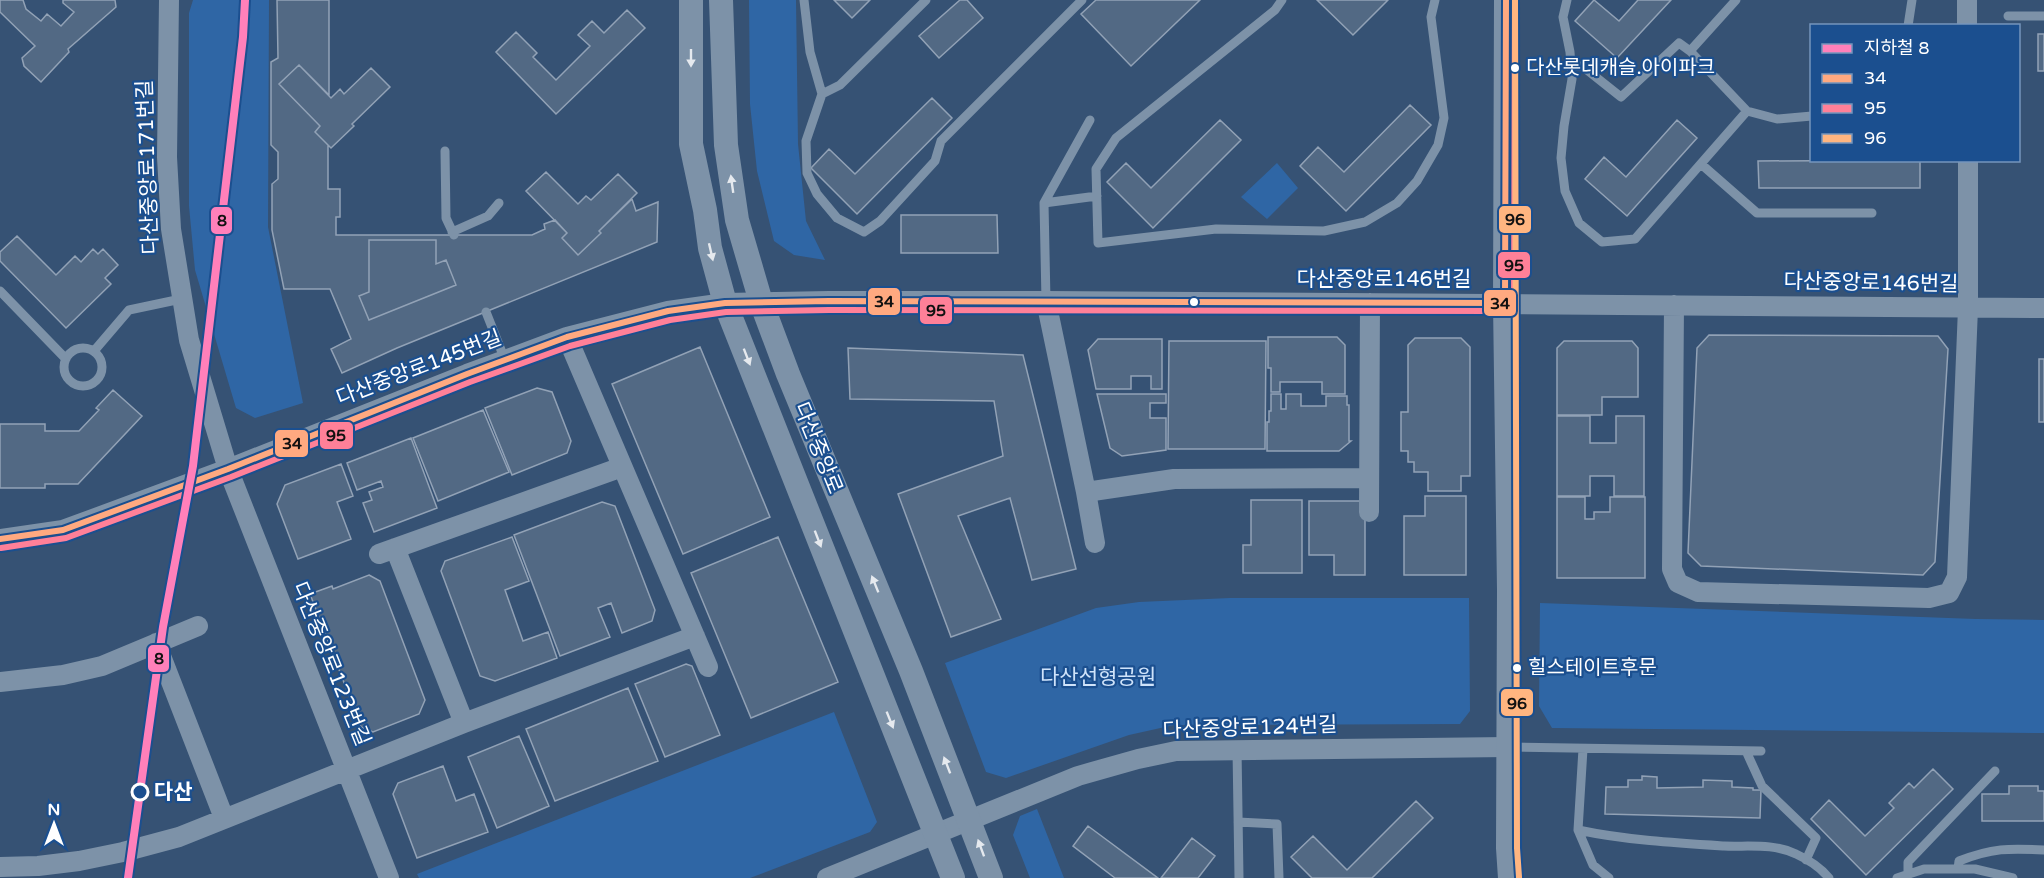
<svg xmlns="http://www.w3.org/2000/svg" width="2044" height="878" viewBox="0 0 2044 878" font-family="'Varela Round','Noto Sans KR',sans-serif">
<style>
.green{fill:#2f66a5}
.building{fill:#526984;stroke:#92a2b6;stroke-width:1.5;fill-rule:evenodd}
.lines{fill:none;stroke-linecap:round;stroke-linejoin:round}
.service{stroke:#7d92a8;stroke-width:9}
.minor{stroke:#7d92a8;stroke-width:20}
.tertiary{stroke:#7d92a8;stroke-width:24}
.bus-1-casing{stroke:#1b4f8f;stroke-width:10}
.bus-2-casing{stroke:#1b4f8f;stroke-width:10}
.bus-3-casing{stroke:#1b4f8f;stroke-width:10}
.bus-1{stroke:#ffa980;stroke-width:6}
.bus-2{stroke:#ff8098;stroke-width:6}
.bus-3{stroke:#ffb580;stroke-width:6}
.metro-1-casing{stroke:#1b4f8f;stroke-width:12}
.metro-1{stroke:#ff80ba;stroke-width:8}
.oneway{fill:#e5e9ee}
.bus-dot{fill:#fff;stroke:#1b4f8f;stroke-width:2}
.stop-dot{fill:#1b4f8f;stroke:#fff;stroke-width:3}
.labels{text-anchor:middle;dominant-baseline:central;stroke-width:4.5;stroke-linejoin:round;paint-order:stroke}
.bus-label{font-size:20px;fill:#fff;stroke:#1b4f8f;text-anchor:start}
.street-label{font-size:21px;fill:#fff;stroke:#1b4f8f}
.park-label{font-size:21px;fill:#cfe3fa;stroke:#1b4f8f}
.stop-label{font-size:21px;font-weight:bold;fill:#fff;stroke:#1b4f8f;text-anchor:start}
.line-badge{stroke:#1b4f8f;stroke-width:2}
.pale-badge-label{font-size:16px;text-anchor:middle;font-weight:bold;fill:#111}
</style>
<rect width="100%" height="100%" fill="#365274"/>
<!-- green -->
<path class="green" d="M193 0H269L268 227 303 403 255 418 236 408 195 270 189 206V13Z
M749 0H796L798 144 806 221 825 260 794 255 774 241 757 171 750 104Z
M1277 163 1298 188 1267 219 1241 197Z
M1230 598H1469L1470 711 1460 724 1174 725 1129 735 1006 778 986 772 945 663 1096 608 1139 602Z
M1540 603 1976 619 2044 620V733L1552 728 1539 706Z
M834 712 877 822 870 832 750 878H419L417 874Z
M1037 809 1064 878H1030L1013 835 1020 816Z"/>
<!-- building -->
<path class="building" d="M0 0H23L26 9 41 21 47 14 61 26 74 12 63 3V0H115L116 7 68 49 69 52 41 82 24 66 22 58 35 46 0 12Z
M277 0H329V95L299 65 279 84 320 126 315 132 328 145V189H340V217H336V235H532L545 229 544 224 555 220 567 233 562 238 578 255 601 233 599 231 632 199 636 211 658 202 657 242 397 348 342 373 331 349 351 339 330 289H284L272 230V184L278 179V152L271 145V62L278 58ZM369 240H436V264L446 260 456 285 369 320 359 296 369 292Z
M834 0H870L852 18Z
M960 0H967L983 18 939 58 919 36Z
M1096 0H1200L1131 66 1081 14Z
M1317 0H1388L1353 35Z
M1594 0 1619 21 1638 0H1671L1617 58 1575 21Z
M627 10 645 28 556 114 496 52 516 32 537 53 533 57 556 80 590 46 578 35 592 21 604 33Z
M2038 34H2044V71H2038Z
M299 65 331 98 340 89 344 94 371 68 390 87 352 124 354 126 331 148 315 132 320 126 279 84Z
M932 98 952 118 857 214 811 168 829 149 855 174Z
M1410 105 1431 125 1346 211 1300 166 1318 147 1344 172Z
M1220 120 1241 140 1153 228 1107 182 1126 163 1151 188Z
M1677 120 1697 138 1627 216 1585 179 1604 157 1626 177Z
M1920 160V188H1759L1758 161Z
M546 172 578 204 586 196 591 200 618 174 637 193 599 231 601 233 578 255 562 238 567 233 526 191Z
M901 215H997L998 253H901Z
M17 236 56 275 75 256 81 262 93 249 98 254 103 249 118 265 105 278 111 284 66 328 0 261V252Z
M369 240H436V264L446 260 456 285 369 320 359 296 369 292Z
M1709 335 1938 336 1948 349 1935 562 1923 575 1701 566 1688 553 1697 348Z
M1268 337H1337L1345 345V394H1322V382H1280V392H1271V368H1268Z
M1415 338H1461L1470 347V476H1461V491H1428V472H1414V462H1408V451H1401V412H1408V345Z
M1098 339H1162V389H1151V376H1131V389H1096L1088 350Z
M1169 341H1266L1265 449H1168Z
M1564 341H1632L1638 348V397H1602V415H1557V348Z
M700 347 770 517 683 554 612 384Z
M848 348 1023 355 1076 569 1032 580 1010 498 958 516 1001 619 951 637 898 494 1003 456 994 401 850 399Z
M2039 359H2044V422H2039Z
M537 388 552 392 571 441 567 453 512 475 485 408Z
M113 390 142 416 78 484H45V488H0V424H45V431H79L99 410 96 408Z
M1097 394H1166V403H1150V418H1166V450L1122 456 1110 448Z
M1271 394H1281V409H1286V394H1301V406H1326V396H1347V405H1349V441H1351L1339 451H1267V422H1269V411H1271Z
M483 410 509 472 438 501 413 438Z
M1557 416H1590V443H1616V416H1644V496H1614V476H1590V496H1557Z
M411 438 437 508 374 532 363 503 372 500 369 492 383 487 381 481 357 490 347 463Z
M341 464 353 496 337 502 351 539 298 559 277 504 285 485Z
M1425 496H1466V575H1404V516H1425Z
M1557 497H1585V519H1594V512H1610V497H1645V578H1557Z
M1251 500H1302V573H1243V545H1251Z
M1309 501H1365V575H1334V555H1309Z
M602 502 615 506 655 610 652 621 622 633 611 603 598 608 610 637 560 656 514 535Z
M512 537 529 581 505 590 523 641 548 632 557 658 495 681 480 676 441 571 445 561Z
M778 537 838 682 751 718 691 573Z
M369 575 380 581 425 700 419 714 373 732 361 727 310 594 332 586 333 589Z
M686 664 692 666 720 735 665 757 635 684Z
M628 688 658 761 555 801 526 729Z
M519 736 549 806 497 828 468 757Z
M443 766 456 801 474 794 488 832 417 858 393 794 398 783Z
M1933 769 1953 789 1866 875 1811 819 1829 800 1865 836 1894 808 1889 803 1909 783 1914 788Z
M1642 776 1657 777V788L1703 787V780L1732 781V787L1753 788V790H1761L1760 818 1605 814 1606 787H1628V780H1642Z
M2009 786H2038V791H2044V821H1982V794H2009Z
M1416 801 1433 818 1372 878H1312L1291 857 1313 836 1347 870Z
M1088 826 1158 878H1115L1073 846Z
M1192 838 1215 856 1198 878H1161Z"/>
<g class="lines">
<!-- service -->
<path class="service" d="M804 0 810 52 822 94 806 141 807 173 817 194 837 218 864 232 880 221 935 161 941 141 1082 0
M1282 0 1275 10 1116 138 1096 169 1098 243 1216 229 1324 231 1365 222 1397 203 1417 181 1438 145 1444 118 1431 17 1435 0
M1567 0 1563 17 1570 52 1572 79 1564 126 1561 158 1565 191 1579 223 1602 242 1635 239 1747 111
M2008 16H2044
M1908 26 1912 0
M1690 51 1736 0
M1571 66H1582L1621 97 1679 43 1690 51 1747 111 1777 119 1812 116
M822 94 840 85 926 0
M445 151 446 218 454 235
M1701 164 1757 213H1872
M1044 203 1097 196
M452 232 488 216 499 203
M0 291 66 359
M1046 301 1044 203 1090 120
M486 312 505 360
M64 367a19 19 0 1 1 38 0a19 19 0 1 1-38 0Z
M94 351 129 310 181 299
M1508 747 1761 751
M1237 749 1239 878
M1583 749 1578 830 1593 865 1609 878
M1746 751 1762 786 1816 838 1806 860
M1238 822 1277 824 1279 878
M1578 830C1625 840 1675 843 1724 846 1747 847 1774 843 1796 854 1807 859 1821 868 1829 878
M1958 869 1959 861C1992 848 2009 848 2044 850
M1908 875V862L1995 771
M1897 878 1924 869H1975L2013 878"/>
<!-- minor -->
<path class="minor" d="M169 0 167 157 171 229 189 340 228 469 389 878
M1967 0V26
M1046 301 1086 492 1095 543
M1674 305 1672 569 1678 583 1698 592 1929 598 1949 593 1957 577 1968 308V160
M567 337 708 667
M1086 492 1174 479 1368 478
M1369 512 1370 303
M0 539 63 530 228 469 467 374 567 337 668 311 725 303 829 301H1046L2044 308
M395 548 464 723
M379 554 622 467
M156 643 224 818
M0 682 63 675 102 666 198 626
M0 867 38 866 79 861 123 852 179 837 464 723 695 636
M827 878 1078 776 1138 759 1176 751 1508 747"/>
<!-- tertiary -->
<path class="tertiary" d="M691 0V144L705 210 710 248 725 303 953 878
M721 0 726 145 737 220 761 302 788 374 911 671 991 878
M1506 0 1505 303 1509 590 1508 848 1510 878"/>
<!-- bus-1 casing -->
<g class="bus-1-casing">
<path id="bus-1" d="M0 539 63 530 228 469 467 374 567 337 668 311 725 303 829 301 1505 303 1506 0"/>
</g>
<!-- bus-2 casing -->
<g class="bus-2-casing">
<path id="bus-2" d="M1 548 66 538 231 477 470 382 570 346 670 320 726 312 829 310 1508 311 1512 308 1514 303 1515 0"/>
</g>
<!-- bus-3 casing -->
<g class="bus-3-casing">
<path id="bus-3" d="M1515 0C1514 283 1518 565 1517 848L1519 877"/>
</g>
<!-- bus-1 -->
<use href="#bus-1" class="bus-1"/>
<!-- bus-2 -->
<use href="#bus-2" class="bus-2"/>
<!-- bus-3 -->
<use href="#bus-3" class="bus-3"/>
<!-- metro-1 casing -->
<g class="metro-1-casing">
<path id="metro-1" d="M128 878 163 627 193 466 243 37 245 0"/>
</g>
<!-- metro-1 -->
<use href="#metro-1" class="metro-1"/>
</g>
<!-- one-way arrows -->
<defs><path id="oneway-solid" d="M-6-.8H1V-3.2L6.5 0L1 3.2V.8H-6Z" transform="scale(1.5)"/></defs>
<g class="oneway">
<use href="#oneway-solid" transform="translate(691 58) rotate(90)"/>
<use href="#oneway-solid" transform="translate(732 184) rotate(-98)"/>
<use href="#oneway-solid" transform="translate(711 252) rotate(77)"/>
<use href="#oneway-solid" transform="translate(747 357) rotate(69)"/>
<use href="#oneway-solid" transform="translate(818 539) rotate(69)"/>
<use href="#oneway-solid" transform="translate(875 584) rotate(-112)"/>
<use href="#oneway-solid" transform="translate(890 720) rotate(68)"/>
<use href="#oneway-solid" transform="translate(947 765) rotate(-111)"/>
<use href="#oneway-solid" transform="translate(981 848) rotate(-110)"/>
</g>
<!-- markers -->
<g class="bus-dot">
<circle cx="1515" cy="68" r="5"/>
<circle cx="1194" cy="302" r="5"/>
<circle cx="1517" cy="668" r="5"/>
</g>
<circle class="stop-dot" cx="140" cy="792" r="8"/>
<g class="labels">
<!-- bus labels -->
<g class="bus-label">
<text x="1526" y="68">다산롯데캐슬.아이파크</text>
<text x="1528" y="668">힐스테이트후문</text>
</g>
<!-- street labels -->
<g class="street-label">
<text transform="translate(148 167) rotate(-92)">다산중앙로171번길</text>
<text x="1384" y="279">다산중앙로146번길</text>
<text transform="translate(1871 283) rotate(1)">다산중앙로146번길</text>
<text transform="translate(419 368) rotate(-21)">다산중앙로145번길</text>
<text transform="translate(818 448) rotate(68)">다산중앙로</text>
<text transform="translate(331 664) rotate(68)">다산중앙로123번길</text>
<text transform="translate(1250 728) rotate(-2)">다산중앙로124번길</text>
</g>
<!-- park labels -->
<g class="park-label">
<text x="1098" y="677">다산선형공원</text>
</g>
<!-- stop labels -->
<g class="stop-label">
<text x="154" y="792">다산</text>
</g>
</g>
<g class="line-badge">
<rect x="1498" y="205" width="34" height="29" rx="6" fill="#ffb580"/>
<rect x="210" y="206" width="23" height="29" rx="6" fill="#ff80ba"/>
<rect x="1497" y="251" width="34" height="28" rx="6" fill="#ff8098"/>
<rect x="867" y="287" width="34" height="29" rx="6" fill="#ffa980"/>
<rect x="1483" y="289" width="34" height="28" rx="6" fill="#ffa980"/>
<rect x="919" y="296" width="34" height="29" rx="6" fill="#ff8098"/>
<rect x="319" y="421" width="35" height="29" rx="6" fill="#ff8098"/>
<rect x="274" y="429" width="35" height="29" rx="6" fill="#ffa980"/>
<rect x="147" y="644" width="23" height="29" rx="6" fill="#ff80ba"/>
<rect x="1500" y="688" width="34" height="29" rx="6" fill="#ffb580"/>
</g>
<g class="pale-badge-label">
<text x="1515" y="225">96</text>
<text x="222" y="226">8</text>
<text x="1514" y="271">95</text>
<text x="884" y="307">34</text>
<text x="1500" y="309">34</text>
<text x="936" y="316">95</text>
<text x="336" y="441">95</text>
<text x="292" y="449">34</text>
<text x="159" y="664">8</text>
<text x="1517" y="709">96</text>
</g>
<!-- legend -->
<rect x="1810" y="24" width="210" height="138" fill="#1b4f8f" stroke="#7695bc" stroke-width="1.5"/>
<rect x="1822" y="44" width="30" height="9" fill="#ff80ba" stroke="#7695bc" stroke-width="1.5"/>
<text x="1864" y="54" font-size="18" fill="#ffffff">지하철 8</text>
<rect x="1822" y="74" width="30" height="9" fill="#ffa980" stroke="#7695bc" stroke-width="1.5"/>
<text x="1864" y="84" font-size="18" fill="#ffffff">34</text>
<rect x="1822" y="104" width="30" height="9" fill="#ff8098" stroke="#7695bc" stroke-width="1.5"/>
<text x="1864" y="114" font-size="18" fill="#ffffff">95</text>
<rect x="1822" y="134" width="30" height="9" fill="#ffb580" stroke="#7695bc" stroke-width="1.5"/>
<text x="1864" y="144" font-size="18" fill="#ffffff">96</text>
<!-- north arrow -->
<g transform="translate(54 824)" stroke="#1b4f8f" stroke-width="4.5" paint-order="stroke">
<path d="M0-4.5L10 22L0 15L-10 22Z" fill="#ffffff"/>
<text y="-9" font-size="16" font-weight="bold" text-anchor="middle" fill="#ffffff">N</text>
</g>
</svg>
